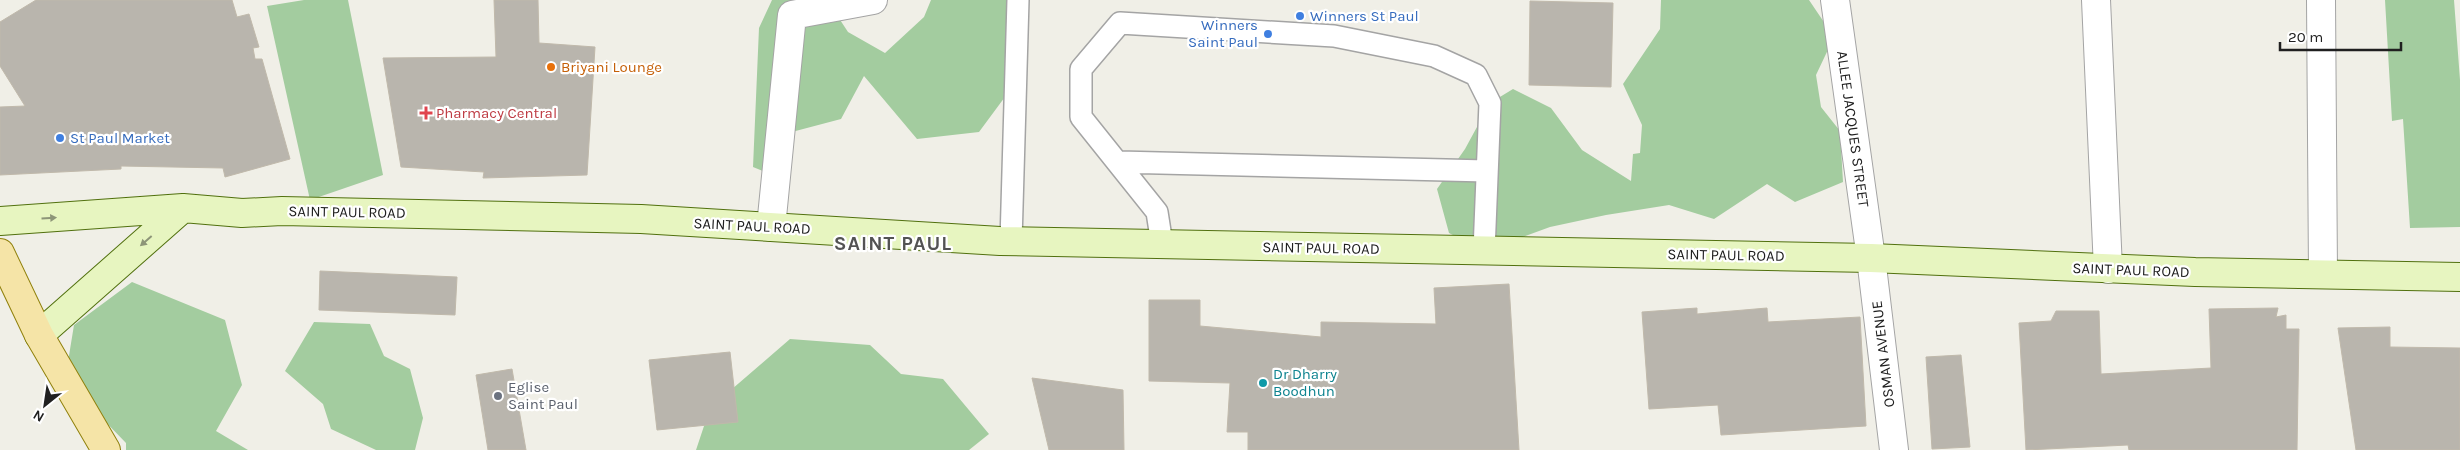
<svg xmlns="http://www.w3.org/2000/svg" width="2460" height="450" viewBox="0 0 2460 450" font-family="Karla,sans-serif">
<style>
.forest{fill:#a3cc9f}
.building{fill:#b9b5ad;stroke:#c0b9ab}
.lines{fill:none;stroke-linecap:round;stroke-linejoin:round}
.lane-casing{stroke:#a4a4a4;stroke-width:24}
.street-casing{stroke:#a4a4a4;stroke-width:30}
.secondary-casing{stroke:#51700e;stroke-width:30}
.primary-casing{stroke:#90810c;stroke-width:30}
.lane{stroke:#fff;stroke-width:21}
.street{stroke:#fff;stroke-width:28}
.secondary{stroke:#e7f5c0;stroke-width:28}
.primary{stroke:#f5e4a7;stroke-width:28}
.oneway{fill:#8d9578}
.shop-dot{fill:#3f7fe0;stroke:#fff;stroke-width:2}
.food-dot{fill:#e8710a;stroke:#fff;stroke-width:2}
.health-dot{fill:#e0444e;stroke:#fff;stroke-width:2}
.culture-dot{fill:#0f9aa8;stroke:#fff;stroke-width:2}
.worship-dot{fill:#6b7280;stroke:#fff;stroke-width:2}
.labels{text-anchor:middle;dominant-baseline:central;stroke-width:4.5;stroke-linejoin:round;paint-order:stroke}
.shop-label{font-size:15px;fill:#366cbe;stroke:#fff;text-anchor:start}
.food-label{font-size:15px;fill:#c56008;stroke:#fff;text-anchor:start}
.health-label{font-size:15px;fill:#be3a42;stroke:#fff;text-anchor:start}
.street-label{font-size:15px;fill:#202020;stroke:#fff}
.culture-label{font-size:15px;fill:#0d838f;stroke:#fff;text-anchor:start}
.worship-label{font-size:15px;fill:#5b616d;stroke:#fff;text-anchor:start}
.district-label{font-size:20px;font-weight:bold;letter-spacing:1px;fill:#535353;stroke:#fff}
</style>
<rect width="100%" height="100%" fill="#f0efe7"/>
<!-- forest -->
<path class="forest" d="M304 0H348L383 175 310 200 267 6Z
M772 0H827L848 32 885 53 924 17 931 0H1007L1016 82 979 132 917 139 864 76 841 119 788 133 768 173 753 167 759 28Z
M1661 0H1809L1834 37 1816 75 1821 107 1840 131 1843 182 1795 202 1767 184 1714 219 1669 205 1606 215 1550 227 1484 251 1449 233 1437 189 1465 149 1490 103 1513 89 1551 108 1582 150 1631 181 1633 154 1640 153 1642 125 1623 84 1660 29Z
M2385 0H2454L2460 80V227L2410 228 2403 119 2392 121Z
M132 282 225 320 242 385 216 431 248 450H126V443L65 380 74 325Z
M314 322 370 324 384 356 410 369 423 418 415 450H376L331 429 323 404 285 371Z
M790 339 870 345 901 374 943 379 989 434 969 450H696L710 408Z"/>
<!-- building -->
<path class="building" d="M36 0H232L237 17 249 14 259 47 253 48 255 59H262L290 159 225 177 223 168 121 166V169L0 175V107L25 106 0 66V22Z
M494 0H538L539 43 595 47 587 175 483 178 484 172 401 167 383 58 496 57Z
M1530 1 1613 3 1611 87 1529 85Z
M320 271 457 277 455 315 319 310Z
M1509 284 1519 450H1248V432H1227L1230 383 1149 381V300H1200V326L1321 337V322L1436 324 1434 288Z
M1697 308V314L1767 308 1768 322 1860 317 1866 426 1721 435 1718 405 1649 409 1642 312Z
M2278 308 2276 317 2286 315V329H2299L2297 450H2129L2128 445 2026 450 2019 323 2051 321 2056 311H2099L2101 374 2211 368 2209 309Z
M2390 327V347L2460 348V450H2356L2338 328Z
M730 352 738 422 657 430 649 360Z
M1961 355 1970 447 1932 449 1926 357Z
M512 369 526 450H488L476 375Z
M1032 378 1123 390 1124 450H1049Z"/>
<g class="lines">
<!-- lane casing -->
<g class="lane-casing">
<path id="lane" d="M1119 162 1487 171
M1011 241 1018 0
M1162 244 1157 212 1081 117V69L1120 23 1334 36 1434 56 1476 75 1490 103 1484 251"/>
</g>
<!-- street casing -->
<g class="street-casing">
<path id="street" d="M1835 0 1871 258 1894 450
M2096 0 2108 269
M2321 0 2323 274
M771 227 792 15 873 0"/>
</g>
<!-- secondary casing -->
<g class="secondary-casing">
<path id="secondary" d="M0 221 183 208 242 213 282 211 641 219 1000 241 1871 258 2195 272 2460 277
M39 335 183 208"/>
</g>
<!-- primary casing -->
<g class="primary-casing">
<path id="primary" d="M0 253 39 335 106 450"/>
</g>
<!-- lane -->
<use href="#lane" class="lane"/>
<!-- street -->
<use href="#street" class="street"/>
<!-- secondary -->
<use href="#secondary" class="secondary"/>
<!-- primary -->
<use href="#primary" class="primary"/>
</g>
<!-- one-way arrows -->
<defs><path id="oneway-solid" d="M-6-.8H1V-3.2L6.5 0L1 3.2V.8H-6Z" transform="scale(1.25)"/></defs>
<g class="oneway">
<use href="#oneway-solid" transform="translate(49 218) rotate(-4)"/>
<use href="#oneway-solid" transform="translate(146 241) rotate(139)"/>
</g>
<!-- markers -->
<g class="shop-dot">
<circle cx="1300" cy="16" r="5"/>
<circle cx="1268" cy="34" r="5"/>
<circle cx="60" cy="138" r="5"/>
</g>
<circle class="food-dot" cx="551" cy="67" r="5"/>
<path class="health-dot" d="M423.5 105.5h5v5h5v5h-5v5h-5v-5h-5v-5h5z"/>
<circle class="culture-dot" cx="1263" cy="383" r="5"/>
<circle class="worship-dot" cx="498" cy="396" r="5"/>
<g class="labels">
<!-- shop labels -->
<g class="shop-label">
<text x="1310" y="16">Winners St Paul</text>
<text x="1258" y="25" text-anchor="end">Winners<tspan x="1258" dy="17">Saint Paul</tspan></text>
<text x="70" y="138">St Paul Market</text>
</g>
<!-- food labels -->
<g class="food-label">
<text x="561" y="67">Briyani Lounge</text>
</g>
<!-- health labels -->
<g class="health-label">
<text x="436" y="113">Pharmacy Central</text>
</g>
<!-- street labels -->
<g class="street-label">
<text transform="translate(1853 129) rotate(82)">ALLEE JACQUES STREET</text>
<text transform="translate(347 212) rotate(1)">SAINT PAUL ROAD</text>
<text transform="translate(752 226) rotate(3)">SAINT PAUL ROAD</text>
<text transform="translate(1321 248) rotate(1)">SAINT PAUL ROAD</text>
<text transform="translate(1726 255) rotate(1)">SAINT PAUL ROAD</text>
<text transform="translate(2131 270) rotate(2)">SAINT PAUL ROAD</text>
<text transform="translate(1883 354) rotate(-97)">OSMAN AVENUE</text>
</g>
<!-- culture labels -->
<g class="culture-label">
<text x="1273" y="374">Dr Dharry<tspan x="1273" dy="17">Boodhun</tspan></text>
</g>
<!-- worship labels -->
<g class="worship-label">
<text x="508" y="387">Eglise<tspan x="508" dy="17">Saint Paul</tspan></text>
</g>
<!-- district labels -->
<g class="district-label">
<text x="893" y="243">SAINT PAUL</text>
</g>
</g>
<!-- north arrow -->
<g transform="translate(45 405) rotate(210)" stroke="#ffffff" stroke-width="4" paint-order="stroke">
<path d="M0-4L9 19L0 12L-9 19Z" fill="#202020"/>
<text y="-8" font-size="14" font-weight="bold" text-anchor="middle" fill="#202020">N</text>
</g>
<!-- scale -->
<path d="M2280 42v8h121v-8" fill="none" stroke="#202020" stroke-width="2.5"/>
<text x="2288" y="42" font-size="15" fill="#202020" stroke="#ffffff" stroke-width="4" paint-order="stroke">20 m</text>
</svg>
